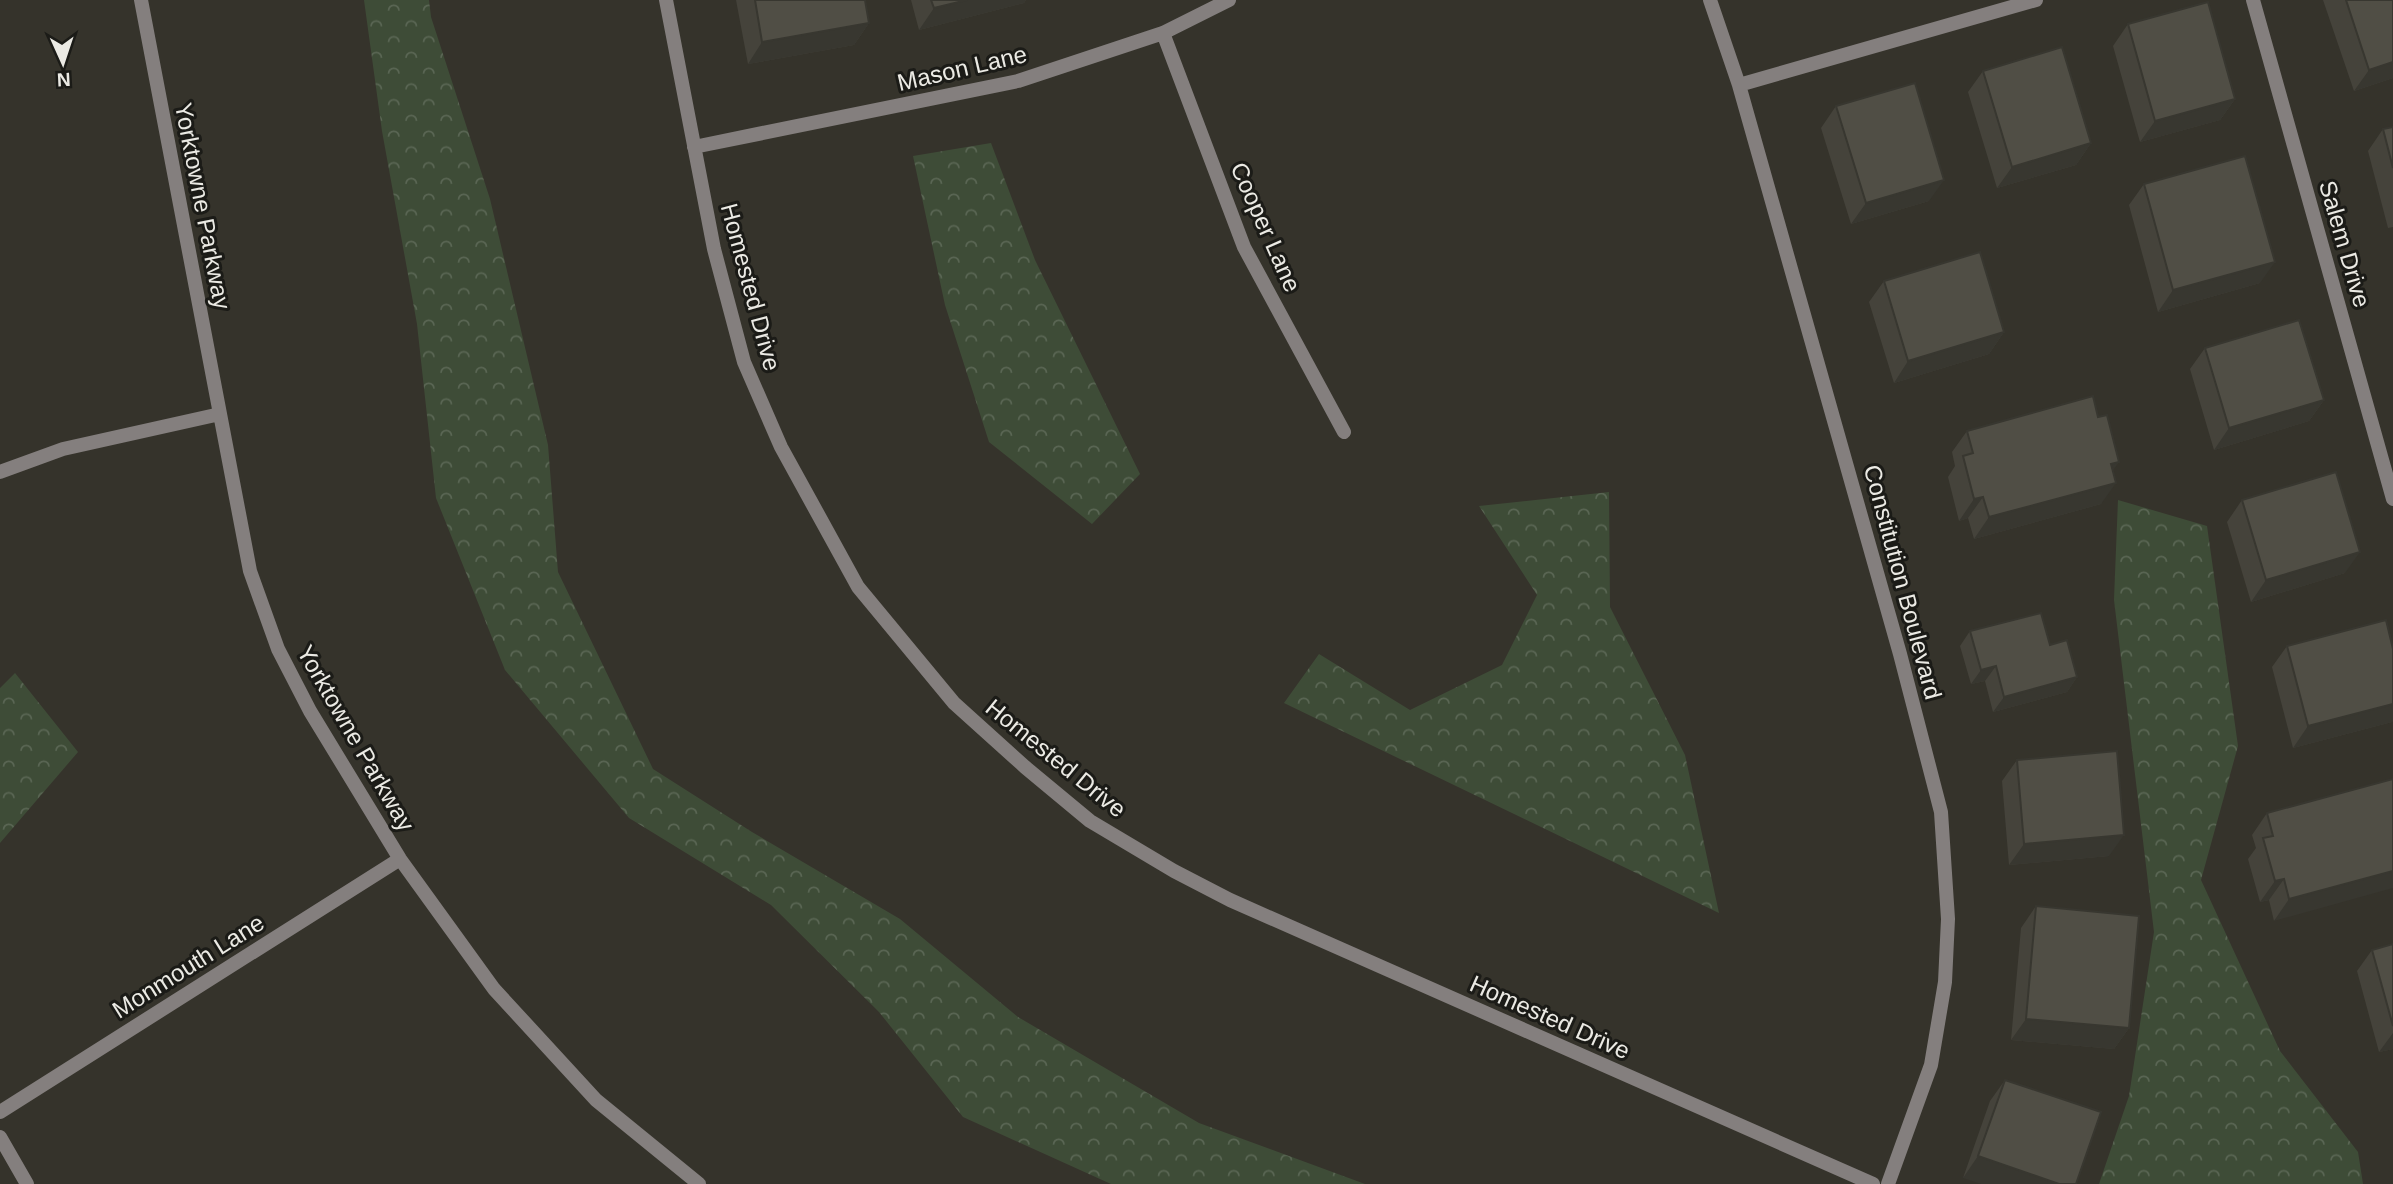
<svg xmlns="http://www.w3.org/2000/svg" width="2393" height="1184" viewBox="0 0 2393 1184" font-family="Arial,sans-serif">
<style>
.forest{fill:url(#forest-crowns)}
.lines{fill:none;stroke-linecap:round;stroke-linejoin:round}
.minor{stroke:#847f7e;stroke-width:14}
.wall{fill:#45433b}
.shaded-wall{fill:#383730}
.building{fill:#504e45;stroke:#383730;stroke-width:2}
.labels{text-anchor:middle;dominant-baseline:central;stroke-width:6;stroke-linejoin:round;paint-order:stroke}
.street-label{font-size:24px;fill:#ebeae4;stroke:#1b1b17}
</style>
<defs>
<pattern id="forest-crowns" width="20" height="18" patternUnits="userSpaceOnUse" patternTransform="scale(1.75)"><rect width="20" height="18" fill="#3e4c37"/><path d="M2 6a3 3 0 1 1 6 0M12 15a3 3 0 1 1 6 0" fill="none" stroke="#5a6654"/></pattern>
</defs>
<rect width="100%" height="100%" fill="#35332b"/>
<!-- forest -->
<path class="forest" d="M364 0H429L431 17 490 199 548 445 558 572 653 769 752 832 900 919 1018 1017 1199 1123 1365 1184H1111L963 1117 879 1012 771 905 629 818 505 670 436 498 417 324 382 131Z
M991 143 1035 260 1140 474 1092 524 989 442 945 305 913 156Z
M1609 492 1610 607 1685 755 1719 913 1284 703 1319 654 1410 710 1502 665 1537 595 1479 506Z
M2118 500 2207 526 2238 746 2201 880 2280 1051 2358 1152 2363 1184H2099L2129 1096 2154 932 2114 600Z
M15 673 78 752 0 843V688Z"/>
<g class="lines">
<!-- minor -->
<path class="minor" d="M141 0 250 571 278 649 310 711 400 859 494 989 596 1100 699 1184
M666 0 714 249 744 362 781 447 858 587 954 703 1025 767 1090 821 1174 871 1230 900 1873 1184
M1710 0 1739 85 1900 654 1941 812 1948 919 1945 982 1931 1065 1888 1184
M2253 0 2393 499
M1163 33 1244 247 1344 432
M1739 85 2036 0
M694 147 1018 81 1163 33 1229 0
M0 472 63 449 220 414
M0 1112 400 859
M0 1137 27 1184"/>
</g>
<!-- wall -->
<path class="wall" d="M736 0H865L869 23 854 45 748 64Z
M911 0H1026L1024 3 919 30Z
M2323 0H2393V78L2354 91Z
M2128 24 2235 99 2220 120 2140 142 2113 46Z
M1983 71 2091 143 2076 165 1997 188 1968 92Z
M1836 106 1929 201 1851 224 1821 128Z
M2393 127V227L2388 228 2368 151 2383 129Z
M2144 184 2260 283 2158 312 2129 205Z
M1884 281 2004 332 1989 354 1894 383 1869 302Z
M2205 348 2324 400 2309 421 2214 450 2190 369Z
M1967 431 2113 471 2101 504 1974 539 1968 518 1959 521 1948 477 1955 466 1952 452Z
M2242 500 2345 573 2251 602 2227 522Z
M1970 631 2050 645 2077 677 2067 692 1993 712 1985 681 1971 684 1960 646Z
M2287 646 2393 649V720L2392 722 2293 748 2272 667Z
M2017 760 2109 856 2009 865 2002 781Z
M2393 779 2274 921 2269 900 2260 902 2248 859 2256 848 2252 835 2267 813Z
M2036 906 2129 1028 2114 1049 2011 1040 2021 928Z
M2393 944V1049L2379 1052 2357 971 2372 950Z
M2005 1080 2101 1112 1963 1178 1990 1101Z"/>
<!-- shaded-wall -->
<path class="shaded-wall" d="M967 0H1026L1024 3 919 30 934 8Z
M869 23 854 45 748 64 762 42Z
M2393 62V78L2354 91 2369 70Z
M2235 99 2220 120 2140 142 2155 121Z
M2091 143 2076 165 1997 188 2012 167Z
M1944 180 1929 201 1851 224 1866 203Z
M2275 262 2260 283 2158 312 2173 290Z
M2004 332 1989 354 1894 383 1908 361Z
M2324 400 2309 421 2214 450 2229 428Z
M2119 462 2104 483 2111 464Z
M2116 483 2101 504 1974 539 1989 517Z
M1983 497 1968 518 1959 521 1974 499Z
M2360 552 2345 573 2251 602 2266 580Z
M1996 666 1985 681 1971 684 1981 670Z
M2077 677 2067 692 1993 712 2004 697Z
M2393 704V720L2392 722 2293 748 2308 726Z
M2124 835 2109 856 2009 865 2024 844Z
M2393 871V888L2274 921 2289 899Z
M2284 879 2269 900 2260 902 2275 881Z
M2026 1019 2129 1028 2114 1049 2011 1040Z
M2393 1033V1049L2379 1052Z
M1978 1156 2059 1184H1981L1963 1178Z"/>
<!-- building -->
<path class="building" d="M755 0H865L869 23 762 42Z
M931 0H967L934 8Z
M2346 0H2393V62L2369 70Z
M2208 2 2235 99 2155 121 2128 24Z
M2062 47 2091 143 2012 167 1983 71Z
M1915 83 1944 180 1866 203 1836 106Z
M2393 127V168L2383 129Z
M2245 156 2275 262 2173 290 2144 184Z
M1980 252 2004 332 1908 361 1884 281Z
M2299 320 2324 400 2229 428 2205 348Z
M2093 396 2098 417 2107 415 2119 462 2111 464 2116 483 1989 517 1983 497 1974 499 1963 456 1973 453 1967 431Z
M2336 472 2360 552 2266 580 2242 500Z
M2041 613 2050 645 2067 640 2077 677 2004 697 1996 666 1981 670 1970 631Z
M2386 620 2393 649V704L2308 726 2287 646Z
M2117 751 2124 835 2024 844 2017 760Z
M2393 779V871L2289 899 2284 879 2275 881 2263 838 2273 836 2267 813Z
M2036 906 2139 916 2129 1028 2026 1019Z
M2393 944V1026L2372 950Z
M2005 1080 2101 1112 2076 1184H2059L1978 1156Z"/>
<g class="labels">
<!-- street labels -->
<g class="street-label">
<text transform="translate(962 68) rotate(-13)">Mason Lane</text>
<text transform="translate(203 206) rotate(79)">Yorktowne Parkway</text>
<text transform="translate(1266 227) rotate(66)">Cooper Lane</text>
<text transform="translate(2345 244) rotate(74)">Salem Drive</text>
<text transform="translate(751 287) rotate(75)">Homested Drive</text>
<text transform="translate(1903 582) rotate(75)">Constitution Boulevard</text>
<text transform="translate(356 738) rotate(60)">Yorktowne Parkway</text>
<text transform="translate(1056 758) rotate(39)">Homested Drive</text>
<text transform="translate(188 966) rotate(-32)">Monmouth Lane</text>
<text transform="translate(1550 1017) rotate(24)">Homested Drive</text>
</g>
</g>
<!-- north arrow -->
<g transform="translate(63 63) rotate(177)" stroke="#1b1b17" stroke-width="5" paint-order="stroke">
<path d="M0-5L12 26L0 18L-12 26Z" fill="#ebeae4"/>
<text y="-10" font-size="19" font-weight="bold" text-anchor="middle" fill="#ebeae4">N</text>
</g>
</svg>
